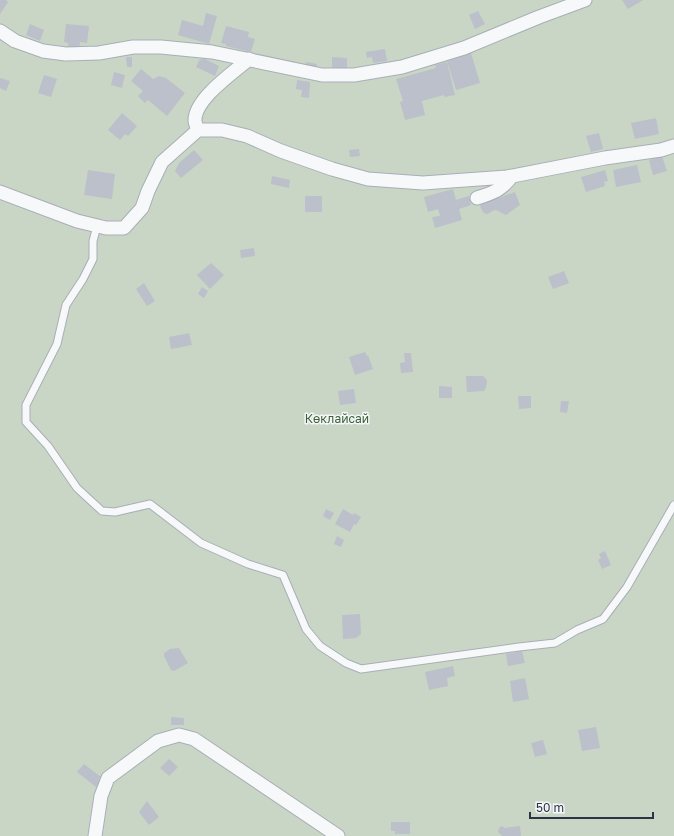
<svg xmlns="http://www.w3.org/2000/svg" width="674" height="836" viewBox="0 0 674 836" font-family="'Golos Text',sans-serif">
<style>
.green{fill:#c9d6c5}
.building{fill:#bbc0ca}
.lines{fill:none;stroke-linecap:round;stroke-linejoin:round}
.service-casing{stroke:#a9aeb7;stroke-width:9}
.minor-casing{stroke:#a9aeb7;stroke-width:15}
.service{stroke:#f7f8fa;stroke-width:7}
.minor{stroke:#f7f8fa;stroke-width:13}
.labels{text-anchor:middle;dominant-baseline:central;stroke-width:3;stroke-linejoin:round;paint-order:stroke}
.park-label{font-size:12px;fill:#3f6138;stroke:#f4f6f9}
</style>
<rect width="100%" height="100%" fill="#e4e7ec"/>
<!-- green -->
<path class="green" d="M0 0H674V836H0Z"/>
<!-- building -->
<path class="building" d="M0 0H6L8 2 0 14Z
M622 0H643L628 9Z
M478 11 485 24 475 29 469 15Z
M206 13 217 16 209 44 178 35 182 20 203 26Z
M30 24 44 30 40 41 26 35Z
M66 24 89 26 87 43 80 42 79 51 68 50V43L64 42Z
M226 26 249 32 248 37 255 39 251 52 226 46V44L221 43Z
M385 49 387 61 373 63 372 57 367 58 366 52Z
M471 53 480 83 456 90 447 61Z
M126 57H132V67H127Z
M332 57 347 58V71L332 70Z
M203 58 219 66 215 76 196 67 200 59 202 60Z
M306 62 317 64 316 70 305 68Z
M447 62 455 95 445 97 444 95 422 101 425 115 405 120 400 102 403 101 396 79 436 68 435 65Z
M141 69 153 79 159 76 166 78 185 93 167 116 148 100 145 103 138 96 143 91 131 81Z
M114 72 125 75 122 88 111 85Z
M44 75 57 79 51 97 38 93Z
M0 78 10 81 6 91 0 88Z
M297 80 310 82 309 98 301 97 302 90 296 89Z
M122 113 137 126 128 136 125 134 120 140 108 130Z
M656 118 659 134 635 139 631 123Z
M599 133 603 149 591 152 586 136Z
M359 149 360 156 350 157 349 150Z
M194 150 203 160 181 178 175 171 179 163Z
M662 156 667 171 653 175 649 160Z
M637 165 641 182 616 187 613 170Z
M88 170 115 174 112 199 84 195Z
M605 170 608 181 604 182 605 186 586 192 581 177Z
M272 176 290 180 289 188 271 184Z
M453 189 456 200 469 196 471 205 459 209 462 220 435 228 432 217 440 216 438 209 428 212 424 197Z
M515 192 520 205 506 215 496 210 492 211 488 214H486L483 212 480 206 482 204Z
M305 196H322V212H305Z
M254 248 255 256 241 258 240 250Z
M211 263 224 275 210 289 197 275Z
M564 271 569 283 553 289 548 277Z
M144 283 155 301 147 306 136 289Z
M202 287 208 291 204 298 198 294Z
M189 333 192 345 171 349 169 337Z
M365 352 367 356 368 355 373 369 355 375 349 357Z
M404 353H411L413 372 401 373 400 363 405 362Z
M466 376H483L487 380 486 388 484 391 467 392Z
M439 386 452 387V398H439Z
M354 389 356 403 340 405 338 391Z
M518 396H531V408L519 409Z
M561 401H569L567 413 560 412Z
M326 509 334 513 330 520 323 516Z
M343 509 353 515 354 513 361 517 356 525 354 524 350 532 335 524Z
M337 536 344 540 341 547 334 544Z
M605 551 611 565 602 569 598 560 601 558 599 554Z
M360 614 361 634 356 638 343 639 342 615Z
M179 648 188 663 174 671 171 670 164 656V653L170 649Z
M522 651 525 663 508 666 506 654Z
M453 666 455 676 447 678 448 686 429 690 425 672Z
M525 678 529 699 513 702 510 681Z
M171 717 184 718V725H171Z
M596 727 600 748 582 751 578 730Z
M543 740 547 754 535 757 531 743Z
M169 759 178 767 169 776 160 768Z
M84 764 101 777 98 780 100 781 96 787 77 772Z
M147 801 159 817 149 825 139 812Z
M391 822H410V834H395V831H391Z
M501 826 505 828 520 826 521 836H502L498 832 499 828Z"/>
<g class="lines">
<!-- service casing -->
<g class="service-casing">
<path id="service" d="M97 226 93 241V259L83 279 66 305 57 344 26 405V422L48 446 77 488 102 511 115 512 150 504 201 543 248 564 283 575 306 629 320 646 346 663 361 669 519 647 555 643 577 630 603 619 627 587 674 505"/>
</g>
<!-- minor casing -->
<g class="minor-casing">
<path id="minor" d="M0 31 15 41 43 51 66 54 99 53 133 47H161L212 52 322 75H354L402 67 464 48 539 17 585 0
M198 130C197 127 195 123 195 121 194 99 234 72 249 59
M0 192 77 221 106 228H124L142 208 148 191 162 162 198 130H222L247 136 281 151 332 169 368 179 423 183 507 177 605 158 661 150 674 146
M477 198C493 193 502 190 512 176
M95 836 101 796 108 778 158 741 179 735 194 739 338 836"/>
</g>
<!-- service -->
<use href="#service" class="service"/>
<!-- minor -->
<use href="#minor" class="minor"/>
</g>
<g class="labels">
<!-- park labels -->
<g class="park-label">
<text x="337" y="418">Көклайсай</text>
</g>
</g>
<!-- scale -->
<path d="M530 812v6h123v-6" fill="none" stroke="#2b3445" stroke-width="2"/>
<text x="536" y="812" font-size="12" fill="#2b3445" stroke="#f4f6f9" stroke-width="3" paint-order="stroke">50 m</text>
</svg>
